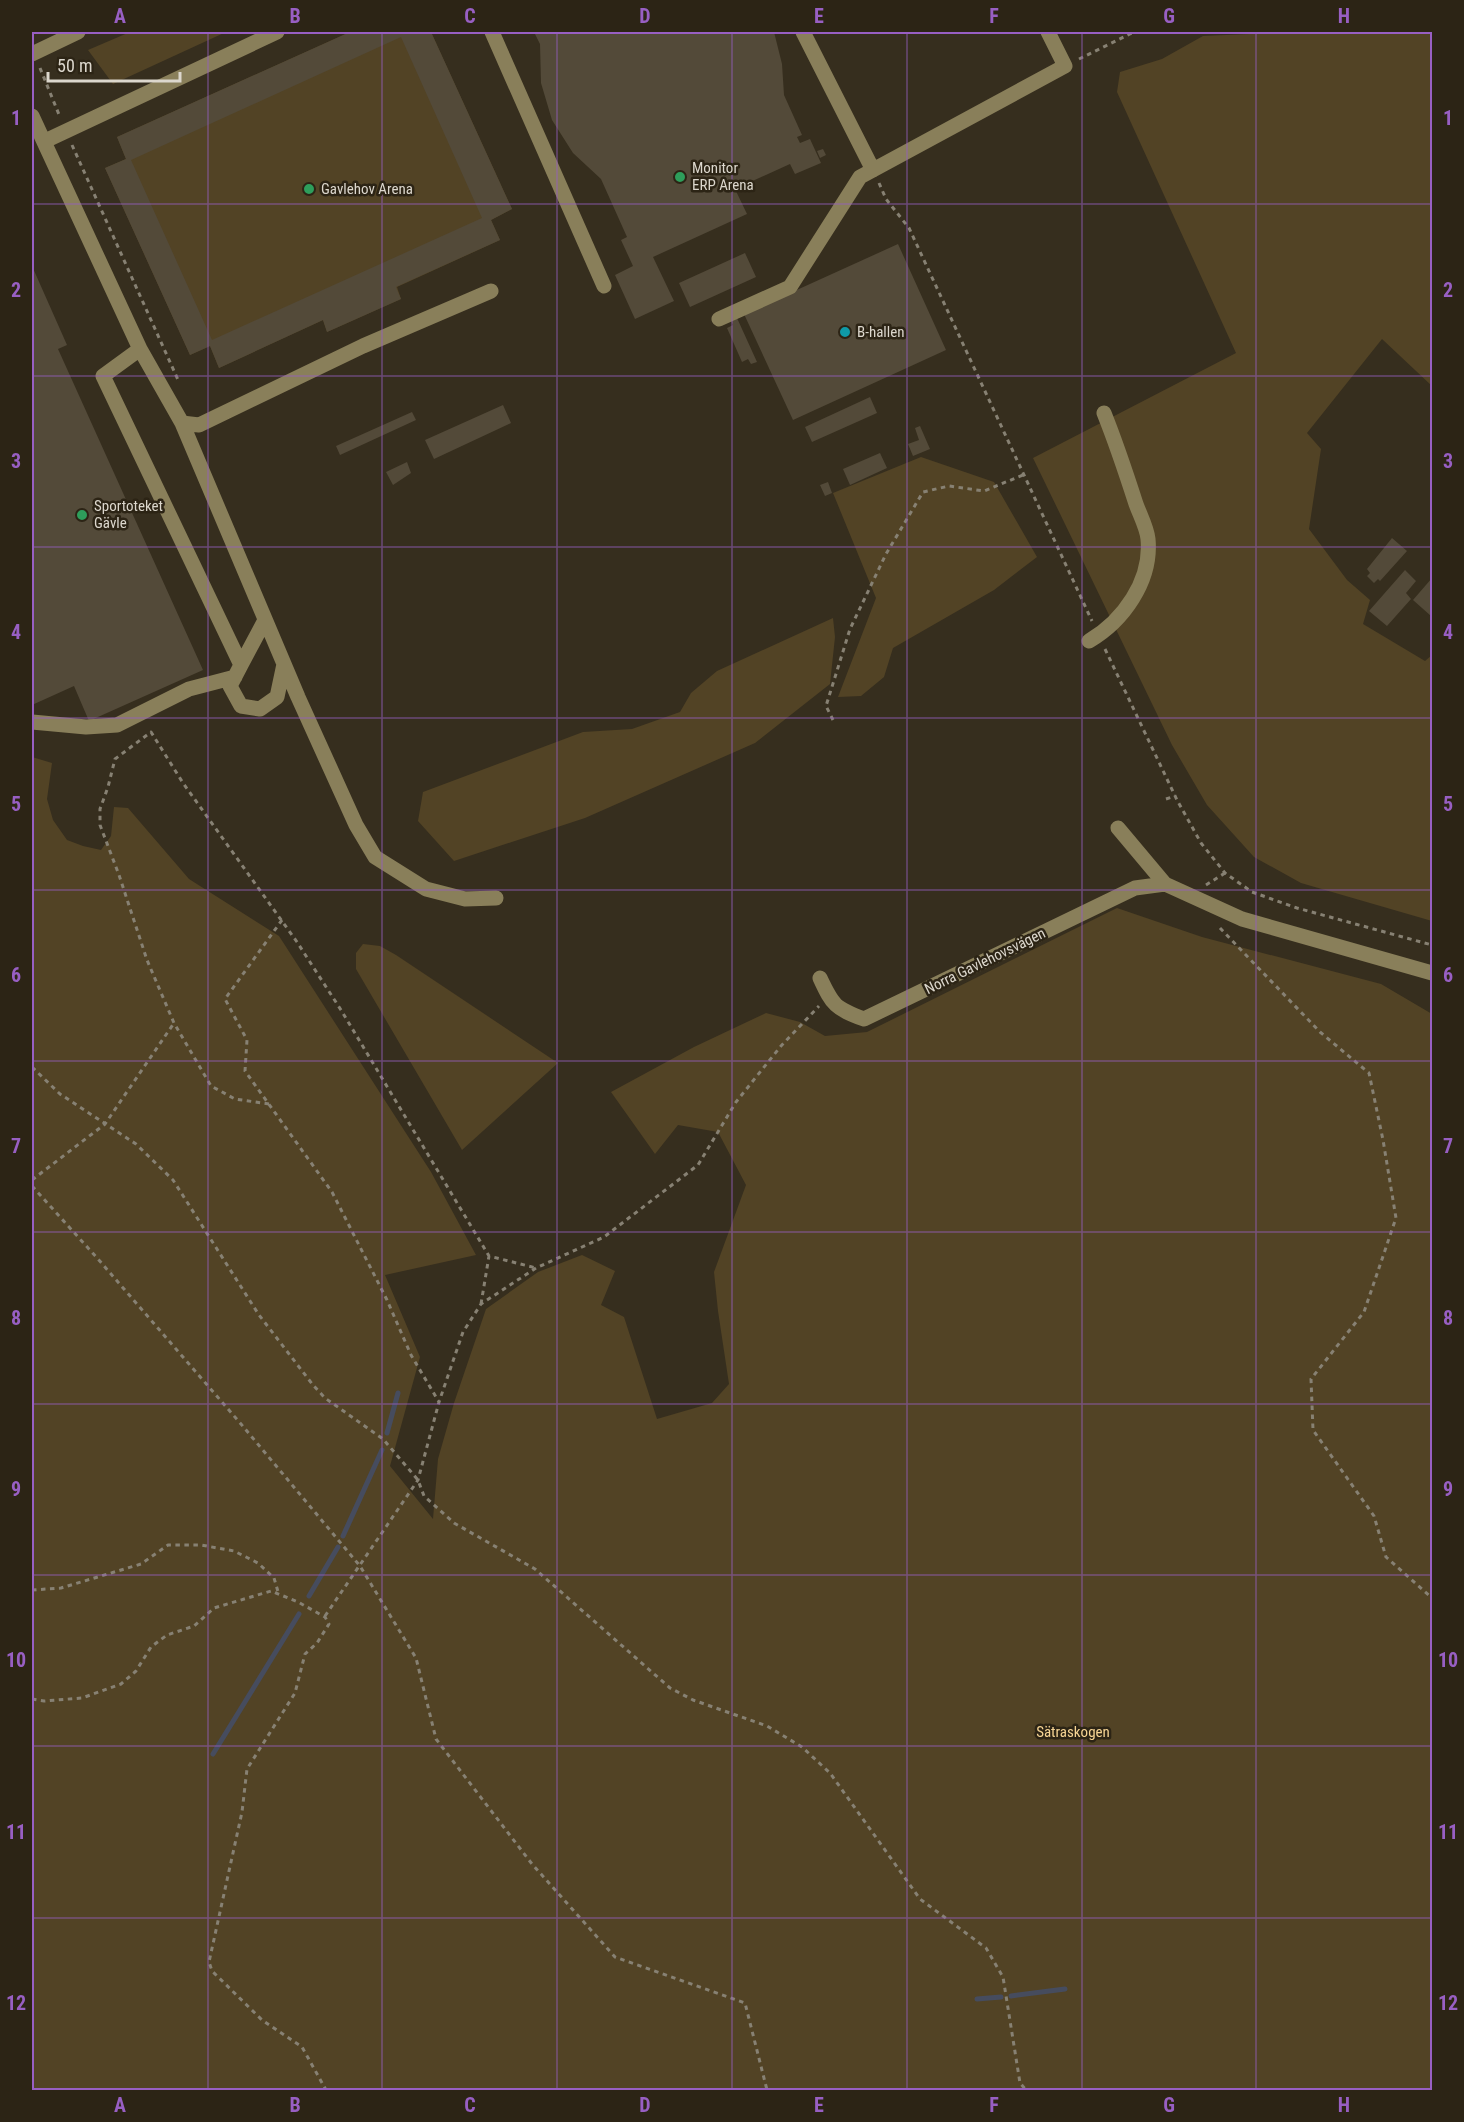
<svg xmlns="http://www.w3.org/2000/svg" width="1464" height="2122" viewBox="0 0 1464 2122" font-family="'Roboto Condensed',sans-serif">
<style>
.green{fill:#524325}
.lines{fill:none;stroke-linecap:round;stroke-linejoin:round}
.stream{stroke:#464c5e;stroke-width:5}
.building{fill:#534a39;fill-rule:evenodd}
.path{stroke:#878173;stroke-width:3;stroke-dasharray:4.5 4.5;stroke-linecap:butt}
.minor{stroke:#897f5a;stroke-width:15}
.grid{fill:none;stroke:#985fc3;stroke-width:1.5;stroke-opacity:0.55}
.leisure-dot{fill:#2e9e5b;stroke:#2c2415;stroke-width:2}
.culture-dot{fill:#0f9aa8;stroke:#2c2415;stroke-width:2}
.labels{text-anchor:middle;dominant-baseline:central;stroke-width:5;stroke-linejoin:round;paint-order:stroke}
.poi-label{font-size:15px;fill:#dcd7cd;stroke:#2c2415;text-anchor:start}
.street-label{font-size:15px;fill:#dcd7cd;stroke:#2c2415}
.park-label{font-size:15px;fill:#f7d594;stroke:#2c2415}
.neatline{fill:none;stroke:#985fc3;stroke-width:2}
.grid-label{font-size:20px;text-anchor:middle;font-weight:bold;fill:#985fc3}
</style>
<rect width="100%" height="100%" fill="#362e1e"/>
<!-- green -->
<path class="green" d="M130 32H226L113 84 88 50Z
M350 32H431L512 209 491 220 500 240 397 287 401 299 327 332 323 320 219 368 210 346 190 355 105 168 126 159 117 137Z
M1297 32H1432V386L1382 339 1307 433 1321 449 1309 529 1347 580 1370 600 1363 624 1425 661 1432 655V921L1301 883 1254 857 1207 805 1172 745 1033 458 1236 353 1117 92 1120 72 1162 59 1203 36Z
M921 457 994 482 1037 557 994 590 893 648 884 677 861 696 838 697 876 598 833 493Z
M833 618 835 637 830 684 755 743 585 818 454 861 418 821 423 792 583 732 632 729 680 712 691 693 717 671Z
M32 757 52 763 47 799 53 820 67 840 83 846 101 850 111 836 114 807 128 808 189 879 279 936 431 1172 476 1255 385 1275 420 1357 390 1466 433 1519 438 1459 454 1403 486 1309 538 1272 582 1255 615 1271 601 1305 624 1317 657 1419 712 1403 729 1384 718 1311 714 1272 746 1185 718 1132 678 1125 655 1154 611 1092 694 1047 766 1013 800 1022 825 1036 867 1032 1117 908 1202 937 1381 984 1432 1014V2090H32Z
M363 944 380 946 396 955 558 1063 462 1150 356 969V953Z"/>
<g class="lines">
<!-- stream -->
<path class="stream" d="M387 1433 398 1393
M343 1536 382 1450
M309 1596 338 1547
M213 1754 299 1614
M1011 1996 1065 1989
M977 1999 1001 1997"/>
</g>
<!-- building -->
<path class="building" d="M350 32H431L512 209 491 220 500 240 396 287 401 299 327 332 323 320 219 368 210 346 190 355 105 168 126 159 117 137ZM401 37 482 218 212 340 131 160Z
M534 32H774L782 64 784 95 802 135 797 137 800 143 810 139 821 163 795 174 790 164 735 189 747 214 653 257 674 301 635 319 615 275 633 266 621 240 627 237 601 179 573 153 552 120 541 83 540 44Z
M823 149 826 155 820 158 817 151Z
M898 244 946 350 793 420 744 314Z
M745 253 756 277 690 307 679 283Z
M32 266 67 345 58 349 203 670 89 721 74 686 32 705Z
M737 318 757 362 751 364 748 359 742 362 727 328 733 325 731 321Z
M870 397 877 413 812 442 805 427Z
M503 405 511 423 434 459 425 440Z
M412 412 416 420 340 455 336 446Z
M920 426 930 449 913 456 908 444 919 440 915 428Z
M880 453 887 468 850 485 843 469Z
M407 462 411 473 393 485 386 472Z
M828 482 832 493 825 496 820 485Z
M1392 538 1407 551 1380 581 1378 579 1374 583 1367 576 1370 573 1367 569Z
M1405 570 1416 581 1406 593 1411 599 1387 626 1369 611Z
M1432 578V614L1431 616 1413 600Z"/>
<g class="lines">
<!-- path -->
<path class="path" d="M1079 59 1134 32
M40 68 60 117
M72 145 179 382
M879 183 886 199 909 228 1092 621
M1105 649 1177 800 1201 843 1225 873 1252 892 1297 908 1432 945
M833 720 826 706 850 629 886 554 923 492 949 486 984 491 1023 475
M1166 799 1175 796
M1206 885 1225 873
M282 920 225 999 247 1040 245 1071 332 1192 387 1300 411 1355 439 1402
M1220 928 1320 1032 1369 1073 1383 1140 1396 1218 1364 1312 1311 1379 1313 1430 1374 1516 1386 1557 1432 1598
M32 1067 60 1094 136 1144 173 1180 259 1315 313 1385 325 1398 383 1439 418 1480 424 1496 454 1523 535 1569 670 1688 693 1700 767 1726 802 1747 830 1773 920 1899 986 1948 1003 1977 1020 2083 1026 2090
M269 1104 235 1099 211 1086 174 1023 147 960 119 875 100 825V809L108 787 115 759 151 732 183 783 297 942 341 1010 489 1256 536 1268
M32 1180 105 1124 174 1023
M32 1186 98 1259 241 1424 360 1566 416 1658 436 1739 532 1864 615 1957 745 2003 767 2090
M481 1304 489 1256
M32 1590 61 1588 141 1564 168 1545H201L234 1551 258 1563 274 1578 279 1595
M325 1616 418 1480 439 1402 463 1332 481 1304 536 1268 604 1237 698 1165 736 1102 781 1046 819 1006
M32 1699 44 1701 82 1698 121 1684 136 1671 151 1647 167 1635 194 1626 214 1608 271 1591 298 1602 325 1617 329 1624 317 1643 305 1654 295 1693 247 1769 242 1812 209 1962 212 1971 262 2020 302 2047 326 2090"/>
<!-- minor -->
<path class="minor" d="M492 32 604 286
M803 32 873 170
M32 54 78 32
M32 116 140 349 182 423 298 697 356 825 375 857 426 889 465 899 496 898
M45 141 277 32
M719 319 790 287 860 177 1065 66 1048 32
M140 349 103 376 241 665 230 686 241 706 260 709 277 697 284 664
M182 423 199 425 363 346 491 291
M1089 641C1123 621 1152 581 1148 539 1147 528 1140 515 1136 504 1126 473 1116 443 1104 413
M241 665 265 620
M32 722 86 727 117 725 189 689 235 677
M1118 828 1165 884
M820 978C833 1006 835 1008 864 1019L1135 888 1165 884 1242 919 1432 973"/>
</g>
<!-- grid -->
<path class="grid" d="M208 32V2090M382 32V2090M557 32V2090M732 32V2090M907 32V2090M1082 32V2090M1256 32V2090M32 204H1432M32 376H1432M32 547H1432M32 718H1432M32 890H1432M32 1061H1432M32 1232H1432M32 1404H1432M32 1575H1432M32 1746H1432M32 1918H1432"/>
<!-- markers -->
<g class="leisure-dot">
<circle cx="680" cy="177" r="6"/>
<circle cx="309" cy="189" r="6"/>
<circle cx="82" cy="515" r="6"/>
</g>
<circle class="culture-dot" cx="845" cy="332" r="6"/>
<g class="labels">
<!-- poi labels -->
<g class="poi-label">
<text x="692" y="168">Monitor<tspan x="692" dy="17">ERP Arena</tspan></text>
<text x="321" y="189">Gavlehov Arena</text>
<text x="857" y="332">B-hallen</text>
<text x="94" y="506">Sportoteket<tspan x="94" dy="17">Gävle</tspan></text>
</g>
<!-- street labels -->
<g class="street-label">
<text transform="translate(985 961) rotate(-26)">Norra Gavlehovsvägen</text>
</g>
<!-- park labels -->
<g class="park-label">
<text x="1073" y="1732">Sätraskogen</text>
</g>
</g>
<!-- border -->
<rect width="1464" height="2122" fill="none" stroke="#2c2415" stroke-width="66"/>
<!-- scale -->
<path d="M48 72v9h132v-9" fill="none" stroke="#dcd7cd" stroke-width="3"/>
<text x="57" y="72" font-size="18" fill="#dcd7cd" stroke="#2c2415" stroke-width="4.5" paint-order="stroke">50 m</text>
<rect x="33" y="33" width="1398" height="2056" class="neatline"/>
<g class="grid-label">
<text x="120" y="23">A</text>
<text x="295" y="23">B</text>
<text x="470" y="23">C</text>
<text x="645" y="23">D</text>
<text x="819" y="23">E</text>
<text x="994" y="23">F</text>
<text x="1169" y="23">G</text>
<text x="1344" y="23">H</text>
<text x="16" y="125">1</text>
<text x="1448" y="125">1</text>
<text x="16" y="297">2</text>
<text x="1448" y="297">2</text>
<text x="16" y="468">3</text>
<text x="1448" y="468">3</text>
<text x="16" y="639">4</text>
<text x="1448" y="639">4</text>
<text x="16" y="811">5</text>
<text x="1448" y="811">5</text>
<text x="16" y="982">6</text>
<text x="1448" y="982">6</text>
<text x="16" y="1153">7</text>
<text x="1448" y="1153">7</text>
<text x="16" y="1325">8</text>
<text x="1448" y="1325">8</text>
<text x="16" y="1496">9</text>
<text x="1448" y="1496">9</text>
<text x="16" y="1667">10</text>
<text x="1448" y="1667">10</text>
<text x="16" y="1839">11</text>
<text x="1448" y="1839">11</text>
<text x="16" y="2010">12</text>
<text x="1448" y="2010">12</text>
<text x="120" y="2112">A</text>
<text x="295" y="2112">B</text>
<text x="470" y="2112">C</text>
<text x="645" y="2112">D</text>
<text x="819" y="2112">E</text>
<text x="994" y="2112">F</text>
<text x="1169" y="2112">G</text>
<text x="1344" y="2112">H</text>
</g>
</svg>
